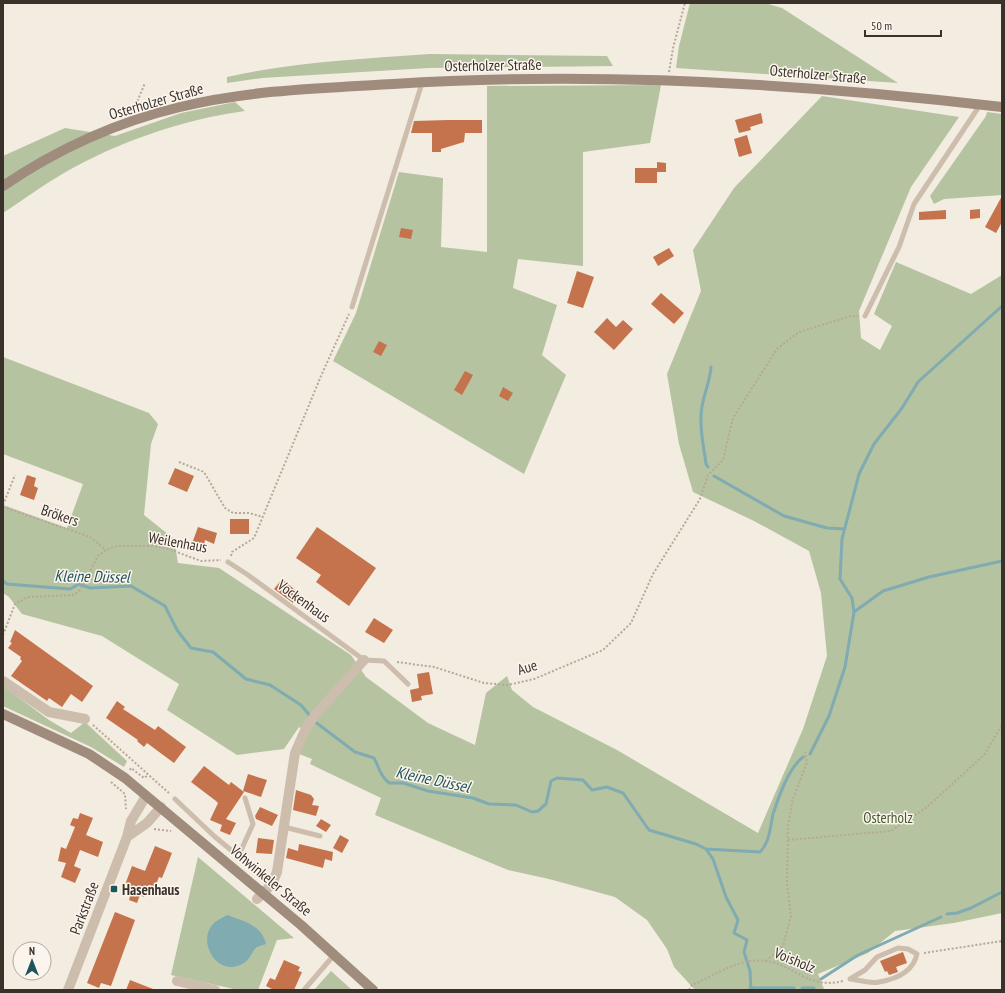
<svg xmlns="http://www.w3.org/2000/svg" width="1005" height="993" viewBox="0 0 1005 993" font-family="'PT Sans Narrow',sans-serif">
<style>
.green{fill:#b5c3a0}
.water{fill:#7fabb1}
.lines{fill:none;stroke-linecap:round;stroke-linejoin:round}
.stream{stroke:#7fabb1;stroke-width:3}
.building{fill:#c5734c}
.path{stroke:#b8a796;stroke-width:2;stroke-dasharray:2 2;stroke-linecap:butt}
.lane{stroke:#ccbdac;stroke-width:5}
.street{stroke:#ccbdac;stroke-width:10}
.secondary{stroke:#a08c7d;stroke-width:10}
.poi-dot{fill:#20545c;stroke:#fbf5ed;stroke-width:1.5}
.labels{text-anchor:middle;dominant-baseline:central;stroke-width:3;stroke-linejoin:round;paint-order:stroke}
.street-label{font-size:15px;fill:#3a312b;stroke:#fbf5ed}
.park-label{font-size:15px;fill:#46582e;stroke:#fbf5ed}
.poi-label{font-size:15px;font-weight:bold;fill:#3a312b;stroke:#fbf5ed;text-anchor:start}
.water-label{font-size:16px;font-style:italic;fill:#20545c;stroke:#fbf5ed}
</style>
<rect width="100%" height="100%" fill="#f3ece0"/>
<!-- green -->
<path class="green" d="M690 3H765L782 8 898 83 676 68 679 46Z
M430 54 607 56 613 66 428 68 262 78 227 83V77C293 62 362 59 430 54Z
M661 85 650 143 583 152V266L518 259 513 288 557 305 542 355 566 375 524 474 333 361 356 313 399 172 443 178 441 247 487 252V86Z
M822 96 959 117 911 187 859 311 861 338 880 350 892 326 874 314 896 262 971 294 1002 275V913L954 923 895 931 868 953 818 974 824 989 869 990H695L674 967 667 949 647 920 615 897 549 879 508 870 375 815 381 798 310 764 312 759 299 754 307 732 299 727 284 749 237 755 167 710 179 684 102 636 22 614 9 597 3 593V505L67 528 83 484 3 454V357L149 413 158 424 151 444 144 515 174 539 178 563 219 568 351 655 366 677 428 723 475 745 486 693 507 676 512 690 533 707 617 750 758 833 803 729 827 656 821 593 809 551 754 521 693 492 679 444 667 374 701 291 693 250 734 188Z
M235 102 245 111C184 119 118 142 64 173 43 185 23 200 3 213V156L65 128 115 136 181 113Z
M987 112 1002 114V195L944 199 934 204 930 196 986 116Z
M3 686 49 720 71 733 85 722 127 761 124 767 91 747 3 706Z
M198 857 294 938 277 940 258 990H238L171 975Z
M331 971 352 990H314Z"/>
<!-- water -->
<path class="water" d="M227 915C243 921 262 925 266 944 263 945 259 946 257 947 249 954 251 962 237 966 214 973 197 939 214 923 217 920 223 918 227 915Z"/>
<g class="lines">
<!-- stream -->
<path class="stream" d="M708 467 706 464C704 448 700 432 701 416 701 399 710 384 711 367
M714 476 784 516 827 528 845 529
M3 581 7 584 70 589 79 584 90 588 131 586 165 606 177 630 191 648 213 652 246 679 270 685 301 705 311 717
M854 612 883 591 929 577 1002 561
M314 721 355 752 374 758C380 769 379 774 389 783H403L428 791 473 798 489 804 516 805 532 812 538 811 546 804 551 781 557 778 583 780 592 790 607 787 623 793 649 830 696 844 706 849 713 859 726 897 738 920 734 933 747 940 744 952 750 971 751 990
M810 754 829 716 845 667 854 612 852 598 840 579 842 539 859 474 874 444 902 408 918 382 1002 306
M706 849 760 852C770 842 770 827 773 814 779 796 788 769 803 757
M947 914 957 913 971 908 1002 892
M821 979 858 955 941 917
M750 988H794
M802 988H814"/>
</g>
<!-- building -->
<path class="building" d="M761 113 763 123 750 127 751 130 739 133 735 120Z
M448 120H482V133H465L464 142 441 149V152H432V133H411L414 121Z
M747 135 752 153 739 157 734 139Z
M657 162 666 163V172H657V183H635V168H657Z
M1002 196V222L996 233 985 227Z
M980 209V218L970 219V210Z
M946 210V219L919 220V212Z
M401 228 413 230 411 239 399 237Z
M669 248 674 256 658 266 653 257Z
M577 271 594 277 583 308 567 303Z
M661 293 684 313 674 324 651 304Z
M607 318 616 327 623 320 633 329 614 350 594 332Z
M379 341 387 345 381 356 373 352Z
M465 371 473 375 462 395 454 390Z
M503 387 513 393 508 401 499 396Z
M175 468 194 476 187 492 168 484Z
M27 475 36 478 34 486 38 488 34 500 20 495Z
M230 519H249V534H230Z
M198 527 217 533 214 544 205 540 202 553 190 549Z
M317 527 376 568 349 606 316 582 321 575 296 558Z
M282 579 300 594 293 603 274 589Z
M374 618 393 630 384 643 365 632Z
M15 630 93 686 82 702 71 694 62 707 49 698 47 701 11 676 22 661 20 659 21 657 8 648 12 643 10 642Z
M429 672 433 694 421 696 422 700 412 702 410 690 419 688 417 674Z
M117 701 125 707 123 709 155 730 158 726 186 747 174 763 147 743 144 747 137 741 138 740 106 718Z
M204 766 229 785 231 782 244 792 226 819 236 823 230 835 220 831 222 825 210 820 218 803 216 801 191 782Z
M248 774 267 780 261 797 243 791Z
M296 790 311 795 314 799 312 805 319 806 316 816 293 810Z
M260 807 278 815 272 826 256 819 255 816Z
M80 813 93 818 86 835 103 842 98 857 80 850 74 866 81 869 75 883 61 877 66 863 58 861 61 847 66 849 75 827 70 825 73 818 78 819Z
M321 819 331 825 326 832 316 826Z
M340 835 349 840 342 853 333 848Z
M258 838 274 840 272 854 256 853Z
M299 844 333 852 332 861 325 859 323 868 286 858 288 848 298 851Z
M155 846 172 853 162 878 159 877 155 887 149 885 144 897 140 895 137 903 129 900 130 896 122 893 132 866 145 871Z
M115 912 135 920 111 986 101 983 99 988 87 983Z
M903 952 907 963 896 967 898 972 889 975 887 971 885 972 880 961Z
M284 960 300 967 298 971 302 972 294 990H274L266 986 270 978 275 980Z
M130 980 153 989V990H126Z"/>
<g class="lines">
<!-- path -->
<path class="path" d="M669 72 673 48 685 3
M137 109V102L145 83
M179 462 204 472 225 508 233 513H249L263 517
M3 505 15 475
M3 507 90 537 106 550
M231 556 232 552 254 538 321 376 349 314
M3 635 15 604 28 597 74 595 80 590 98 556 106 550 117 546H154L166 548 201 561 221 560
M397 662 434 667 484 683 508 685 534 679 603 650 631 623 653 574 700 499 708 475 723 460 733 418 777 349 799 332 851 316H858
M93 725 170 794
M130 770 131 768 144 778 148 775
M111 782 125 794 126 809
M154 829 171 831
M788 840 891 831 927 807 984 755 1002 725
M924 953 1002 941
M766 961 783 946 791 916 787 885 788 826 793 799 807 762 805 752
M689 990 692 985 699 982C719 972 742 958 765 961 795 964 806 990 843 981"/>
<!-- lane -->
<path class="lane" d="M352 307 422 83
M865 316 899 247 914 204 980 105
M228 562 248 575 364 660 384 661 408 684
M175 799 214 836 272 884
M284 827 320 836
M238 857 253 824 245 798
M898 948 908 949 917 954C913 972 897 979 879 982 871 984 859 980 850 979L865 970 877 957Z
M304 990 334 955"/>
<!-- street -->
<path class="street" d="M3 681 49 712 85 719
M127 837 147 823 161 807
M257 899 272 884 277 872 295 753 306 728 315 715 364 660
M177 981 215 990
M68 990 127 837 131 821 146 796"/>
<!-- secondary -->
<path class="secondary" d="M3 186C56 150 117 122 180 107 249 90 322 88 393 84 597 71 800 83 1002 107
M3 714 89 754 125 778 301 925 373 990"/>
</g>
<!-- markers -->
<rect class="poi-dot" x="110" y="885" width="8" height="8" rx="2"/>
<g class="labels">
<!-- street labels -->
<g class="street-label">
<text transform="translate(493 65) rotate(-1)">Osterholzer Straße</text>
<text transform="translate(818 74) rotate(5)">Osterholzer Straße</text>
<text transform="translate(156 101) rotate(-16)">Osterholzer Straße</text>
<text transform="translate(60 515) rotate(19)">Brökers</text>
<text transform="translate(178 542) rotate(10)">Weilenhaus</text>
<text transform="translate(304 601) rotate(36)">Vockenhaus</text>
<text transform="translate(527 667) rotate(-17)">Aue</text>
<text transform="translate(271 880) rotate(40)">Vohwinkeler Straße</text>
<text transform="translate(84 908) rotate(-69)">Parkstraße</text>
<text transform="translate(795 960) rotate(22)">Voisholz</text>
</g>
<!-- park labels -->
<g class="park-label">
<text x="888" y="817">Osterholz</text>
</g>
<!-- poi labels -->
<g class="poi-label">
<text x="122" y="889">Hasenhaus</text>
</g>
<!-- water labels -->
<g class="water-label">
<text transform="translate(92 576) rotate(1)">Kleine Düssel</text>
<text transform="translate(433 779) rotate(12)">Kleine Düssel</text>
</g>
</g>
<!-- border -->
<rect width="1005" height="993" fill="none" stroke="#3a312b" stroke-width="8"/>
<!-- north arrow -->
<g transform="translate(32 961)"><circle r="19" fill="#fbf5ed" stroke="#aea79f"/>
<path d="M0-3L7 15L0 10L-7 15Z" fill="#20545c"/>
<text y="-6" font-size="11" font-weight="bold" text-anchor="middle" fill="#3a312b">N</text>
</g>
<!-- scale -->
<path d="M865 30v6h76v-6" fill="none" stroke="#3a312b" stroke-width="2"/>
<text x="871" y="30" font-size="12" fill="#3a312b" stroke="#fbf5ed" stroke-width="3" paint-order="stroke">50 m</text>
</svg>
